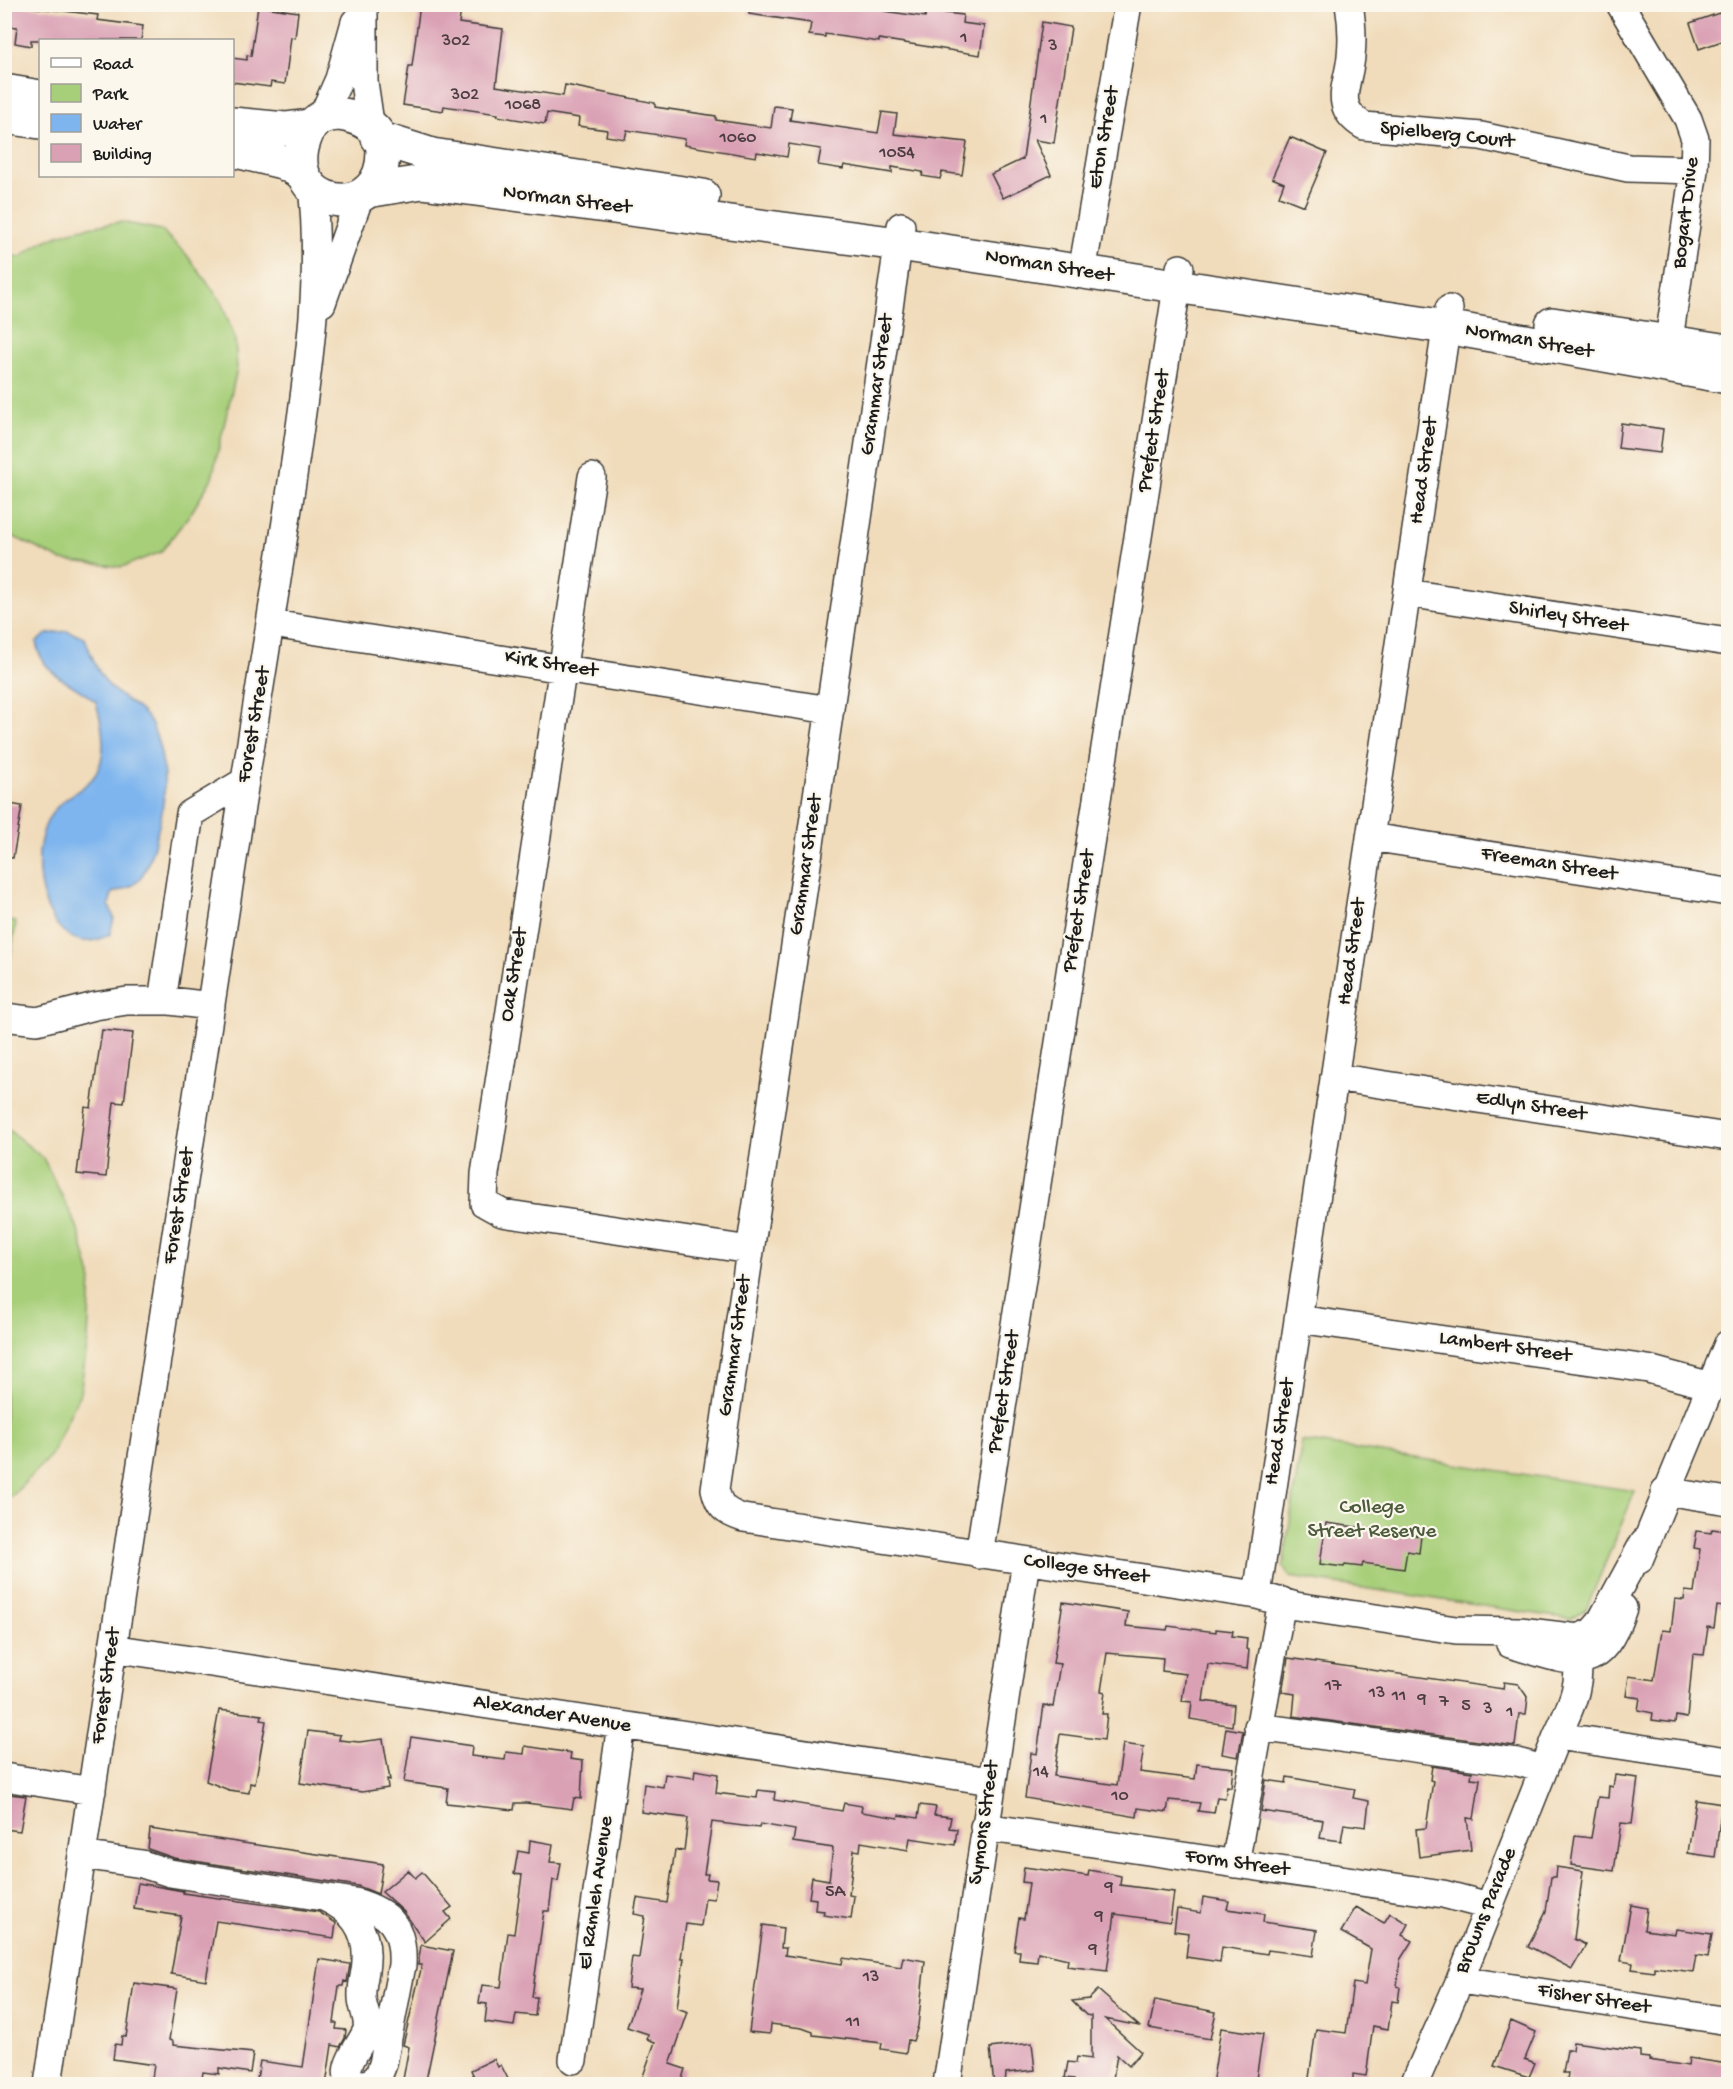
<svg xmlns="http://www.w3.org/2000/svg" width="1733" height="2089" viewBox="0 0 1733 2089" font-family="'Gochi Hand',sans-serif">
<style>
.green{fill:#a7cf79;stroke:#62764a;stroke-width:1.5}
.water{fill:#7eb5ee;stroke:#4d6885;stroke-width:1.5}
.building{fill:#daa1b5}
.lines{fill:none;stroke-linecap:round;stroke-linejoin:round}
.minor-casing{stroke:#3c3934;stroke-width:30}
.major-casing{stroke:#3c3934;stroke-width:36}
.minor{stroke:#fff;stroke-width:27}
.major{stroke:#fff;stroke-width:33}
.labels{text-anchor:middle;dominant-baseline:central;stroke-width:4.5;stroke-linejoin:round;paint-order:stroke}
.number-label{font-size:18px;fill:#4c3d42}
.street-label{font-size:21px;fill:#1c1c1c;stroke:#fbf7ec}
.park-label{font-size:21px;fill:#4d5b3d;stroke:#fbf7ec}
</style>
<rect width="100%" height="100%" fill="#fbf7ec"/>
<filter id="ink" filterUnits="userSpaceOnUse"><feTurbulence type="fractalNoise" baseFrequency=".0167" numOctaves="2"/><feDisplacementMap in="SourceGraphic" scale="12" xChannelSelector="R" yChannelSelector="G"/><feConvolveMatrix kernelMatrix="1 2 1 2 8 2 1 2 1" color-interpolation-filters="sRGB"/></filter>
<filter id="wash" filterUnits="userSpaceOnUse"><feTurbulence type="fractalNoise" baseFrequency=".008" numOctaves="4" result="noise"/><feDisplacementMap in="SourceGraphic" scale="24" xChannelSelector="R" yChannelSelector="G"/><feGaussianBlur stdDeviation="1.35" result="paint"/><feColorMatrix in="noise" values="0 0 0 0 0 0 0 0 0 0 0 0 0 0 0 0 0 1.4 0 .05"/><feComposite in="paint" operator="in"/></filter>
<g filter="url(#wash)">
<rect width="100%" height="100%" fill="#f0dbba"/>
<!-- green -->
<path class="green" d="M121 222 161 230 186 254 221 301 235 339 237 369 212 478 193 510 161 552 122 567 61 560 4 532V276L13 264 5 262V255L21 257C50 232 83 227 121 222Z
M5 920 16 922 7 979H5Z
M4 1126 43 1158 77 1226 91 1276 88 1340 80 1393 51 1455 12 1496 5 1498Z
M1302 1441 1635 1491 1586 1610 1570 1619 1290 1577 1283 1567Z"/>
<!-- water -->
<path class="water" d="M67 631 85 638C92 658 100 680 117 693 128 702 144 710 151 723 159 740 164 763 164 781 166 803 152 868 137 882 130 889 120 890 112 893L109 905 114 918 110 934C95 942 83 945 68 935 34 912 28 835 58 806 74 790 95 786 101 761 106 743 101 720 96 702 72 681 43 678 36 642L47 634Z"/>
<g id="blocks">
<!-- building -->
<path class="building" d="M4 4 98 15 97 20 143 26 141 40H31V46L15 43 17 27 4 26Z
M420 4H462L459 23 503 29 496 86 563 96 565 85 655 103V107L716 116V120L771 128 774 106 792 108 790 120 878 133 882 112 897 114 894 134 967 142 962 175 942 172 940 179 922 176 923 172 892 167V173L844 165 843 169 818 165 821 149 789 144 787 157 757 152 756 157 684 145 685 139 627 130 625 139 606 136 607 130 578 126 579 118 547 113 545 124 497 116 498 114 444 106 443 111 403 105 409 66H412Z
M749 4H866L884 7V11L925 17 926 11 963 15 962 23 984 26 980 55 879 39V42L825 34V37L809 35 811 23 749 14Z
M258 6 298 12 295 38 291 37 285 84 271 82 270 87 232 82V58L247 60V55L251 56Z
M1728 10V39L1699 49 1690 23Z
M1042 22 1071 27 1054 143 1035 140 1051 175 1003 198 991 174 1023 159Z
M1290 137 1327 153 1304 206 1279 196 1284 183 1272 178Z
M1621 423 1663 429 1660 453 1618 448Z
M4 803 22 806 13 858 4 857Z
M102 1030 133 1033 124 1103 114 1102 106 1177 77 1174 85 1107 91 1108Z
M1326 1523 1421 1536 1419 1553 1407 1551 1404 1569 1363 1563 1362 1567 1345 1565 1344 1567 1320 1564Z
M1712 1529 1728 1531V1566L1723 1607 1717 1606 1714 1628 1708 1627 1704 1655 1693 1654 1687 1718 1676 1716 1675 1723 1652 1720 1653 1713 1638 1710 1640 1698 1626 1696 1629 1676 1654 1680 1662 1630 1671 1631 1675 1599 1684 1600 1685 1591 1694 1592 1700 1549 1694 1548 1697 1531 1711 1533Z
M1063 1602 1128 1612 1126 1626 1167 1630 1168 1626 1216 1632V1629L1233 1631 1232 1636 1247 1638 1246 1649 1249 1650 1247 1669 1208 1664 1203 1701 1234 1705 1232 1726 1190 1719 1192 1702 1182 1701 1186 1674 1162 1671 1163 1658 1107 1653 1101 1691 1105 1692 1102 1714H1107L1104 1740 1060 1734 1054 1776 1117 1785 1123 1744 1144 1747 1140 1772 1195 1779 1197 1764 1233 1768 1231 1787 1227 1786 1225 1798 1217 1797 1214 1813 1198 1811 1200 1803 1169 1800 1167 1812 1138 1808 1137 1817 1025 1798 1031 1753 1037 1754 1044 1705 1053 1707 1060 1664 1053 1663Z
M1288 1658 1503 1689 1504 1682 1518 1684 1528 1698 1526 1714H1519L1515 1746 1293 1716 1295 1694 1282 1692Z
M219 1710 262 1715 261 1720 266 1721 255 1784 250 1783 249 1793 229 1790 206 1781Z
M1226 1728 1243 1731 1238 1757 1222 1754Z
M308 1731 340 1735 339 1740 359 1742 383 1739 390 1780 387 1779 388 1788 362 1792 300 1783Z
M411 1737 472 1746 471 1756 505 1760 506 1752 524 1754 525 1746 571 1753 570 1759 583 1761 581 1799 574 1798 572 1809 526 1803H515L514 1810 446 1803 448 1788 404 1782Z
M1432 1766 1472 1772 1471 1778 1480 1779 1474 1819 1467 1818 1471 1850 1419 1857 1416 1829 1426 1828 1433 1781 1430 1780Z
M695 1770 718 1774 716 1793 757 1798 758 1790 775 1792 774 1800 842 1811 844 1803 862 1806 861 1812 898 1818 899 1815 918 1818 920 1805 936 1807 934 1815 951 1817 949 1828 957 1829 955 1845 910 1838 908 1850 861 1842 860 1851 854 1850 849 1895 854 1896 851 1919 823 1915 824 1911 815 1910 816 1899 809 1898 812 1877 829 1880 833 1848 793 1842 795 1830 760 1824 759 1828 712 1822 704 1874H708L707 1879 717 1880 714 1899 705 1898 701 1926 686 1924 681 1958H684L677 2008 688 2012 670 2064 685 2069 680 2085H644L645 2080 642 2079 655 2042 647 2039 648 2034 627 2027 640 1989 628 1988 632 1957 639 1958 645 1916 634 1914 637 1898 667 1903 675 1850 684 1851 688 1818 641 1812 644 1784 663 1787 665 1774 694 1778Z
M1615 1775 1638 1778 1632 1824 1621 1823 1614 1871 1571 1865 1575 1836 1591 1838 1598 1797 1608 1798 1609 1786 1613 1787Z
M1287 1777 1355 1789 1353 1798 1369 1801 1366 1827 1344 1824 1341 1841 1320 1838 1323 1820 1261 1811 1266 1780 1286 1783Z
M8 1794 26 1796 20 1831 4 1829V1797H8Z
M1696 1800 1722 1804 1715 1857 1688 1853Z
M150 1829 383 1864 378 1894 358 1886 174 1858 148 1849Z
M530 1840 553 1844 550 1862 561 1863 558 1881 553 1880 549 1911H544L532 1997H537L535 2016 516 2014 514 2026 485 2022 487 2004 479 2003 482 1985 501 1987 508 1933 514 1934 522 1875 514 1874 518 1851 529 1853Z
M1024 1867 1088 1876 1089 1870 1111 1874 1121 1876 1120 1885 1174 1892 1170 1922 1115 1914 1107 1971 1067 1966 1068 1959 1038 1952 1037 1962 1019 1960 1020 1951H1014L1017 1930 1019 1918 1024 1919 1029 1883 1022 1882Z
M1556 1867 1583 1871 1574 1939 1586 1945 1572 1969 1528 1946 1546 1911 1551 1877H1555Z
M408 1870 415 1878 422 1872 452 1907 445 1912 451 1919 425 1942 404 1912 382 1892Z
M138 1883 183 1891V1893L319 1912 336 1923 334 1938 216 1921 206 1980 171 1974 181 1916 134 1909Z
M1203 1897 1229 1901 1227 1909 1264 1914 1263 1922 1317 1930 1313 1956 1268 1950 1267 1954 1222 1947 1220 1962 1186 1957 1189 1933 1174 1931 1177 1909 1201 1913Z
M1631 1905 1647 1908 1644 1930 1675 1934 1676 1929 1712 1934 1708 1957 1696 1955 1693 1972 1654 1967V1972L1632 1969 1633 1963 1621 1961Z
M1356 1907 1384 1923 1390 1913 1408 1924 1402 1935 1412 1941 1400 1960 1397 1986 1400 1987 1398 2002 1392 2001 1388 2029 1373 2026 1366 2076 1353 2074V2085H1308L1316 2029 1346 2033 1353 1983 1365 1985 1371 1949 1341 1932Z
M763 1925 783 1928 781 1948H786L785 1955 842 1964 843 1958 901 1967 903 1957 925 1961 918 2026 913 2041 908 2040 906 2053 881 2049 882 2043 813 2035V2032L802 2028 771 2024 770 2034 749 2032Z
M421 1945 453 1951 425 2085H402L409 2047 403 2045 422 1965H418Z
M319 1959 350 1964 347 1982 344 1981 343 1986H339L334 2023H337L336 2029 346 2030 345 2038 340 2047 332 2045 326 2085H256L260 2061 303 2067Z
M134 1983 177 1989 169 2040 173 2041V2045L253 2053 250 2073 219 2068V2074L203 2072 201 2085H151L154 2065 113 2059 115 2044 121 2045 122 2036 126 2037Z
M1098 1990 1139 2026 1105 2019 1141 2052 1129 2066 1117 2055 1112 2085H1074V2079L1065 2078 1068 2062 1076 2063 1077 2057 1091 2059V2016L1086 2015 1072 2001 1089 1999Z
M1155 2000 1216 2012 1210 2039 1149 2028Z
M1511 2021 1536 2032 1525 2059 1535 2063 1529 2077 1494 2066Z
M1221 2028 1263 2034 1255 2085H1212Z
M1573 2042 1640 2051V2057L1649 2058V2060L1688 2066 1689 2058 1728 2064V2085H1587L1567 2082 1568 2073H1563L1567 2050H1572Z
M1032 2043 1035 2070 1006 2073 1005 2085H994L990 2048Z
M494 2059 498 2067 501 2065 511 2085H478L471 2070Z"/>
</g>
</g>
<g filter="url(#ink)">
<use href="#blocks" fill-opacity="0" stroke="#3c3934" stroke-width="1.5"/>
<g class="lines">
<!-- minor casing -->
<g class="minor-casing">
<path id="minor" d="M364 4V82L370 123
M1349 4C1352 22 1353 38 1351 56 1349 85 1331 106 1364 126L1481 136 1628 168 1694 170
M1620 4 1688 119 1695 139 1694 170 1666 360
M323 115 339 79 355 22
M901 226 715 1489C719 1507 725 1512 743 1518L1257 1595 1296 1606 1456 1630 1520 1631 1579 1638 1593 1631 1600 1623 1644 1542
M1082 272 1128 4
M322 303 360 196
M592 477 485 1174 484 1203 502 1213 750 1250
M1407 593 1728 642
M272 624 830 710
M1370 837 1728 892
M162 1001 190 814 245 781
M4 1017 37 1021 95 1006 127 1001H170L211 1006
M1334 1077 1728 1137
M1298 1319 1648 1369 1711 1386
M1665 1491 1728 1501
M979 1555 1180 268
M1639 1560 1728 1344
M1257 1595 1449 309
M1510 1644C1570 1661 1599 1681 1623 1608
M112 1648 991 1781
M1258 1727 1517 1762 1544 1769
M1557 1736 1728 1761
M4 1777 92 1791
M984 1827 1443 1894 1489 1906
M82 1855 142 1864 170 1873 355 1902C390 1912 404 1927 402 1965L383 2064 378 2077 368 2084C324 2084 363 2045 367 2029 369 2018 362 2008 362 1997 361 1985 366 1972 366 1960 368 1931 352 1910 326 1898
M1235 1864 1282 1601
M1460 1980 1728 2021
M573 2060 621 1725
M48 2084C110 1658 177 1233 241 807 259 689 279 572 296 455 309 365 322 277 312 186
M947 2084 1026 1561
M1414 2084 1460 1980 1557 1736C1571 1707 1586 1677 1573 1645"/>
</g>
<!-- major casing -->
<g class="major-casing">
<path id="major" d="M4 91 40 97
M339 114C360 117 383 127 383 152 383 227 279 208 305 138 311 121 321 115 339 114Z
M4 117 40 122
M232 124 285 129 309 126
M378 138 432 155 703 196
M232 150 282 162 302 173
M367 191 422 182 899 244 1446 327 1728 377
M1552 324 1728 351"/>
</g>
<!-- minor -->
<use href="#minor" class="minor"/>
<!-- major -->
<use href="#major" class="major"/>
</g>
</g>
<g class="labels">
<!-- number labels -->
<g class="number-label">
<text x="964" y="38">1</text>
<text x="456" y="41">302</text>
<text x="1053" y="46">3</text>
<text x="465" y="95">302</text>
<text x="523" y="105">1068</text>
<text x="1044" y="119">1</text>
<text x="738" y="138">1060</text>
<text x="897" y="153">1054</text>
<text x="1333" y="1686">17</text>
<text x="1377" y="1693">13</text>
<text x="1399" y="1696">11</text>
<text x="1422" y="1699">9</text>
<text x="1444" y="1702">7</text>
<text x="1466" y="1706">5</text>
<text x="1488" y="1709">3</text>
<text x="1510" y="1712">1</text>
<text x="1041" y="1772">14</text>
<text x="1120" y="1796">10</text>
<text x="1109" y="1887">9</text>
<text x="835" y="1892">5A</text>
<text x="1099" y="1916">9</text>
<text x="1093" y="1949">9</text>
<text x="871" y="1977">13</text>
<text x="853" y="2022">11</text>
</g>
<!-- street labels -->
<g class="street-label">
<text transform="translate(1447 136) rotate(6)">Spielberg Court</text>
<text transform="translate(1105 138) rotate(-80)">Eton Street</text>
<text transform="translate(567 201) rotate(7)">Norman Street</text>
<text transform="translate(1687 213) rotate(-83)">Bogart Drive</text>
<text transform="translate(1049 267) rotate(9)">Norman Street</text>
<text transform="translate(1529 342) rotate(10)">Norman Street</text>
<text transform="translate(878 385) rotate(-82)">Grammar Street</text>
<text transform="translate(1155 431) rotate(-81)">Prefect Street</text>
<text transform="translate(1425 471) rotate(-82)">Head Street</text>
<text transform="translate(1568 618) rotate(9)">Shirley Street</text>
<text transform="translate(551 665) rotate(9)">Kirk Street</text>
<text transform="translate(255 725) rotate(-80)">Forest Street</text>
<text transform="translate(807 865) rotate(-82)">Grammar Street</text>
<text transform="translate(1549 865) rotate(9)">Freeman Street</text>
<text transform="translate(1080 911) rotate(-81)">Prefect Street</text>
<text transform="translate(1353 952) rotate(-82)">Head Street</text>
<text transform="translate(515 975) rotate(-81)">Oak Street</text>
<text transform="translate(1531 1107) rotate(9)">Edlyn Street</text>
<text transform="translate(180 1206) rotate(-81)">Forest Street</text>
<text transform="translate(736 1346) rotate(-82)">Grammar Street</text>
<text transform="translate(1505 1348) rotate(8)">Lambert Street</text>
<text transform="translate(1005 1392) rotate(-81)">Prefect Street</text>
<text transform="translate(1281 1432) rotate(-81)">Head Street</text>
<text transform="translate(1086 1570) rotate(8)">College Street</text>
<text transform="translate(107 1686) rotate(-82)">Forest Street</text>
<text transform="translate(552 1715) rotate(9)">Alexander Avenue</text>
<text transform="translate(985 1823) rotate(-82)">Symons Street</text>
<text transform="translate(1237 1864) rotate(8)">Form Street</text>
<text transform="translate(597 1893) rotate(-82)">El Ramleh Avenue</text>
<text transform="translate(1487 1911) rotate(-68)">Browns Parade</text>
<text transform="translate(1594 2000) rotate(9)">Fisher Street</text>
</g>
<!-- park labels -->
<g class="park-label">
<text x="1372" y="1508">College<tspan x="1372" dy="24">Street Reserve</tspan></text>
</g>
</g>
<!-- margin -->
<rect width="1733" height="2089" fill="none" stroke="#fbf7ec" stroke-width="24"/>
<!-- legend -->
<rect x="39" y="39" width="195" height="138" fill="#fbf7ec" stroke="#a29f99" stroke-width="1.5"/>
<rect x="51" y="58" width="30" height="9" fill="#ffffff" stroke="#a29f99" stroke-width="1.5"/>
<text x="93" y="69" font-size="18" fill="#1c1c1c">Road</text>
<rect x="51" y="84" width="30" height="18" fill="#a7cf79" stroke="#a29f99" stroke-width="1.5"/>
<text x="93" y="99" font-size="18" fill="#1c1c1c">Park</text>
<rect x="51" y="114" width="30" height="18" fill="#7eb5ee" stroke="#a29f99" stroke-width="1.5"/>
<text x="93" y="129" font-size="18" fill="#1c1c1c">Water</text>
<rect x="51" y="144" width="30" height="18" fill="#daa1b5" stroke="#a29f99" stroke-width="1.5"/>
<text x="93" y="159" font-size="18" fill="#1c1c1c">Building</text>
</svg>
